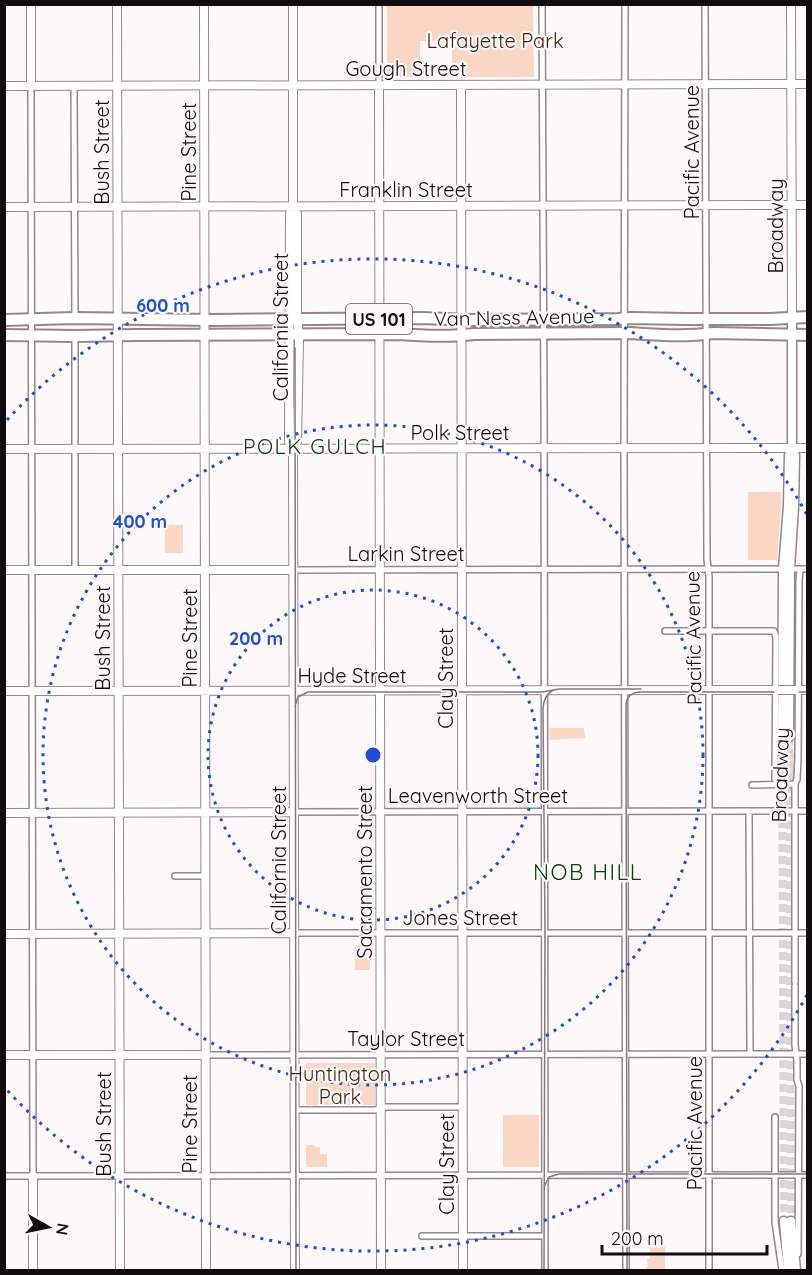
<svg xmlns="http://www.w3.org/2000/svg" width="812" height="1275" viewBox="0 0 812 1275" font-family="Quicksand,sans-serif">
<style>
.green{fill:#f9d7c4}
.lines{fill:none;stroke-linecap:round;stroke-linejoin:round}
.primary-tunnel{stroke:#dad5d7;stroke-width:8;stroke-dasharray:8 4;stroke-linecap:butt}
.street-casing{stroke:#95868d;stroke-width:8}
.secondary-casing{stroke:#95868d;stroke-width:10}
.primary-casing{stroke:#95868d;stroke-width:11}
.highway-casing{stroke:#95868d;stroke-width:14}
.street{stroke:#fff;stroke-width:5}
.secondary{stroke:#fff;stroke-width:8}
.primary{stroke:#fff;stroke-width:8}
.highway{stroke:#fff;stroke-width:10}
.tram{stroke:#7f7a7c;stroke-width:1.5}
.secondary-bridge-casing{stroke:#95868d;stroke-width:10;stroke-linecap:butt}
.secondary-bridge{stroke:#fff;stroke-width:8}
.ring{fill:none;stroke:#1d4ed8;stroke-width:3;stroke-dasharray:3 6}
.labels{text-anchor:middle;dominant-baseline:central;stroke-width:4.5;stroke-linejoin:round;paint-order:stroke}
.shield{fill:#fdf9fb;stroke:#585355;stroke-width:1.5}
.shield-label{font-size:18px;font-weight:bold;fill:#110c0e}
.park-label{font-size:20px;fill:#421f08;stroke:#fdf9fb}
.street-label{font-size:20px;fill:#110c0e;stroke:#fdf9fb}
.neighbourhood-label{font-size:21px;letter-spacing:1.5px;fill:#08430f;stroke:#fdf9fb}
.quarter-label{font-size:22px;letter-spacing:1.5px;fill:#08430f;stroke:#fdf9fb}
.centre{fill:#1d4ed8;stroke:#fdf9fb;stroke-width:3}
.ring-label{font-size:18px;text-anchor:middle;font-weight:bold;fill:#1d4ed8;stroke:#fdf9fb;stroke-width:4.5;stroke-linejoin:round;paint-order:stroke}
</style>
<rect width="100%" height="100%" fill="#fdf9fb"/>
<!-- green -->
<path class="green" d="M387 5H533L534 77H452V41H420V77H387Z
M748 492H781V509L777 560H748Z
M165 525H183V553H165Z
M549 728H584L585 738 550 740Z
M779 754H795V779L794 781H780C780 773 782 765 781 757L779 758Z
M355 945H370V970H355Z
M306 1063H375V1105H306Z
M503 1115H539V1167H503Z
M306 1145H315V1147H320V1154H327V1167H306Z
M665 1247V1270H645L648 1265 647 1259H650V1248Z"/>
<g class="lines">
<!-- primary-tunnel -->
<path class="primary-tunnel" d="M782 736 784 1221
M789 737 791 1221"/>
<!-- street casing -->
<g class="street-casing">
<path id="street" d="M379 4V85
M542 4C545 426 545 849 545 1270
M625 4 624 455 626 1270
M705 4 707 559 709 577V1270
M31 85 33 1176
M74 85 75 318
M75 336V570
M294 570 808 569
M665 631H774L776 637 775 779 777 783
M752 785C766 785 780 784 795 784
M749 811 750 1054
M294 812 808 811
M175 876H206
M294 933H808
M795 982V784L797 779 798 758 799 581 800 569
M795 986V1045L797 1060V1080L799 1086 798 1254
M206 1055 808 1054
M295 1110H375L385 1107H463
M775 1117V1222L782 1270
M4 1176 808 1175
M422 1236H545"/>
</g>
<!-- secondary casing -->
<g class="secondary-casing">
<path id="secondary" d="M31 4V85
M117 4 120 1270
M204 4 206 1270
M293 4V206L290 214 289 442 293 449
M791 4 792 317
M379 85 381 1270
M461 85 463 1270
M4 86 808 84
M293 206 297 214V313L299 341 297 442 293 449 295 1270
M4 207 808 205
M4 449 808 448
M4 570H294
M795 690H808
M4 691 778 690
M4 813 294 812
M4 934 294 933
M4 1055H206
M33 1176V1270"/>
</g>
<!-- primary casing -->
<g class="primary-casing">
<path id="primary" d="M782 736 783 569 788 506 789 455 792 448
M789 737 790 569 794 507 795 455 792 448V317
M784 1221 788 1270
M791 1221 796 1270"/>
</g>
<!-- highway casing -->
<g class="highway-casing">
<path id="highway" d="M4 320 75 318 213 320 423 318 469 320 618 319 631 318 686 319H770L808 317
M4 335 75 336 137 335 399 334C424 336 449 337 474 334L631 333C658 335 686 337 713 333L808 335"/>
</g>
<!-- street -->
<use href="#street" class="street"/>
<!-- secondary -->
<use href="#secondary" class="secondary"/>
<!-- primary -->
<use href="#primary" class="primary"/>
<!-- highway -->
<use href="#highway" class="highway"/>
<!-- tram -->
<path class="tram" d="M295 348 296 1270
M295 706 298 697 308 692H542L559 689H641
M544 1187 549 1177 559 1174H808
M544 1270 545 929 543 708C544 698 548 690 559 689
M627 1270 626 706C626 698 630 693 639 692H808"/>
<!-- secondary-bridge casing -->
<g class="secondary-bridge-casing">
<path id="secondary-bridge" d="M778 690H795"/>
</g>
<!-- secondary-bridge -->
<use href="#secondary-bridge" class="secondary-bridge"/>
</g>
<!-- distance rings -->
<g class="ring">
<circle cx="373" cy="755" r="165"/>
<circle cx="373" cy="755" r="330"/>
<path d="M807 995A496 496 0 0 1 7 1090M7 420A496 496 0 0 1 807 515"/>
</g>
<g class="labels">
<!-- shield labels -->
<rect class="shield" x="346" y="304" width="66" height="30" rx="4.5"/>
<g class="shield-label">
<text x="379" y="319">US 101</text>
</g>
<!-- park labels -->
<g class="park-label">
<text x="495" y="40">Lafayette Park</text>
<text x="340" y="1073">Huntington<tspan x="340" dy="23">Park</tspan></text>
</g>
<!-- street labels -->
<g class="street-label">
<text x="406" y="68">Gough Street</text>
<text transform="translate(101 152) rotate(-90)">Bush Street</text>
<text transform="translate(188 152) rotate(-90)">Pine Street</text>
<text transform="translate(691 152) rotate(-90)">Pacific Avenue</text>
<text x="406" y="189">Franklin Street</text>
<text transform="translate(775 226) rotate(-90)">Broadway</text>
<text transform="translate(514 317) rotate(-1)">Van Ness Avenue</text>
<text transform="translate(280 327) rotate(-90)">California Street</text>
<text x="460" y="432">Polk Street</text>
<text x="406" y="553">Larkin Street</text>
<text transform="translate(102 638) rotate(-90)">Bush Street</text>
<text transform="translate(189 638) rotate(-90)">Pine Street</text>
<text transform="translate(693 638) rotate(-91)">Pacific Avenue</text>
<text x="352" y="675">Hyde Street</text>
<text transform="translate(445 678) rotate(-90)">Clay Street</text>
<text transform="translate(780 775) rotate(-88)">Broadway</text>
<text x="478" y="795">Leavenworth Street</text>
<text transform="translate(278 860) rotate(-90)">California Street</text>
<text transform="translate(364 872) rotate(-90)">Sacramento Street</text>
<text x="460" y="917">Jones Street</text>
<text x="406" y="1038">Taylor Street</text>
<text transform="translate(694 1123) rotate(-90)">Pacific Avenue</text>
<text transform="translate(103 1124) rotate(-90)">Bush Street</text>
<text transform="translate(189 1124) rotate(-90)">Pine Street</text>
<text transform="translate(446 1164) rotate(-90)">Clay Street</text>
</g>
<!-- neighbourhood labels -->
<g class="neighbourhood-label">
<text x="315" y="446">POLK GULCH</text>
</g>
<!-- quarter labels -->
<g class="quarter-label">
<text x="588" y="872">NOB HILL</text>
</g>
</g>
<circle cx="373" cy="755" r="9" class="centre"/>
<g class="ring-label">
<text x="163" y="312">600 m</text>
<text x="140" y="528">400 m</text>
<text x="256" y="645">200 m</text>
</g>
<!-- border -->
<rect width="812" height="1275" fill="none" stroke="#110c0e" stroke-width="12"/>
<!-- north arrow -->
<g transform="translate(48 1227) rotate(99)" stroke="#fdf9fb" stroke-width="4.5" paint-order="stroke">
<path d="M0-4.5L10 22L0 15L-10 22Z" fill="#110c0e"/>
<text y="-9" font-size="16" font-weight="bold" text-anchor="middle" fill="#110c0e">N</text>
</g>
<!-- scale -->
<path d="M602 1245v9h165v-9" fill="none" stroke="#110c0e" stroke-width="3"/>
<text x="611" y="1245" font-size="18" fill="#110c0e" stroke="#fdf9fb" stroke-width="4.5" paint-order="stroke">200 m</text>
</svg>
